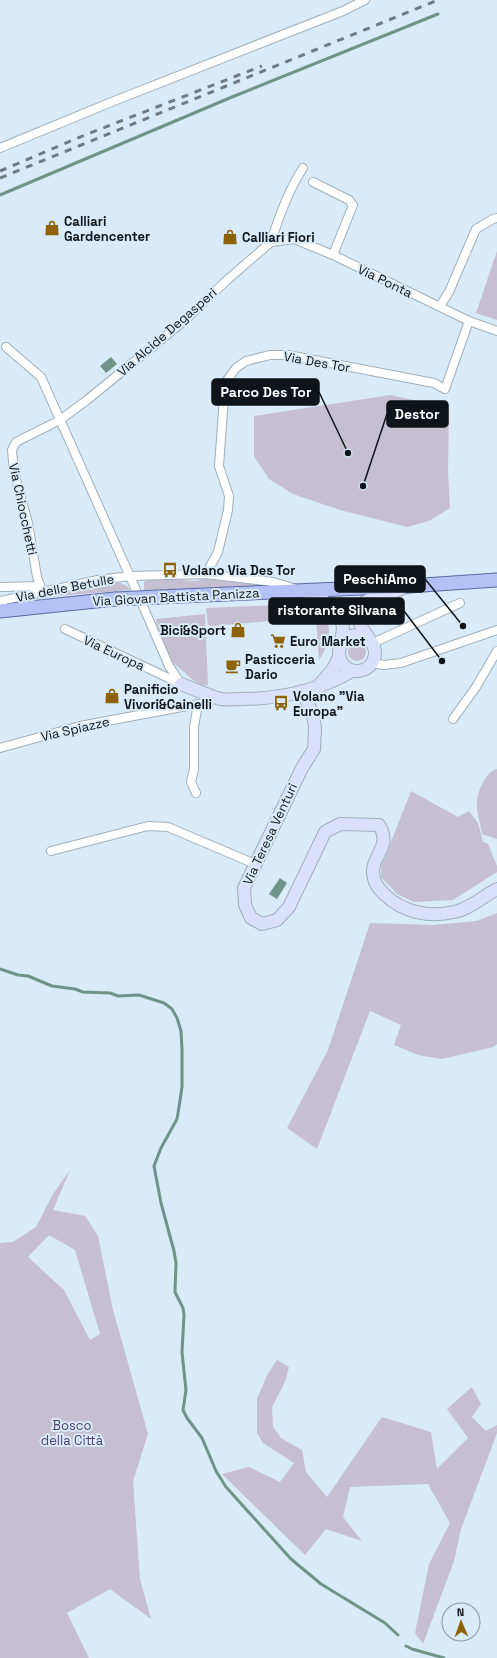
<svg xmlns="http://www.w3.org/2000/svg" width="497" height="1658" viewBox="0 0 497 1658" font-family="'Space Grotesk',sans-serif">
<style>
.green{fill:#c6bed1;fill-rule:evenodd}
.water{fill:#709389}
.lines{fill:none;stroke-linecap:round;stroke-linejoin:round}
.stream{stroke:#709389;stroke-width:3}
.street-casing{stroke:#9eafbb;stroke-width:10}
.secondary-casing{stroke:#9eafbb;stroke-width:14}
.primary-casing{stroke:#596aa5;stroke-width:15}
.street{stroke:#fff;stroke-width:8}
.secondary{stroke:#dae0fa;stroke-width:12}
.primary{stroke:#b4c1f6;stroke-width:13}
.rail{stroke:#6f7b84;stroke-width:3;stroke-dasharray:7 7;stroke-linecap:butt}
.primary-bridge-casing{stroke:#596aa5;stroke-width:15;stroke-linecap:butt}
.primary-bridge{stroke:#b4c1f6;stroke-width:13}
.labels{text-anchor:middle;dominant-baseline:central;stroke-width:4;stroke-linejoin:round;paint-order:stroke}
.poi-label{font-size:13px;font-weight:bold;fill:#0e1419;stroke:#d9ebf8;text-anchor:start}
.street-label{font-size:13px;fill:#0e1419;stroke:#d9ebf8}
.park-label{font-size:13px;fill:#56426d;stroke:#d9ebf8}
.leader{fill:none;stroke:#0e1419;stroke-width:1.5}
.callout-dot{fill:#0e1419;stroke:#d9ebf8;stroke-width:1.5}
.callout{fill:#0e1419;stroke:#0e1419;stroke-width:1.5}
.callout-label{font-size:14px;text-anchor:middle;font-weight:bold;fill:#fff}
</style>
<rect width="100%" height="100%" fill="#d9ebf8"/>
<!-- green -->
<path class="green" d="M497 251V320L476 313Z
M390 395 441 406 449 410 448 472 450 508 429 521 407 527 340 510 293 494 269 479 254 456V416Z
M154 578 195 581 209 578 273 585 144 590V582Z
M113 581C120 583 126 584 130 590L59 596 2 603Z
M331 599H360C353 606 351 614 351 624L344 625Z
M306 604C318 607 325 610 332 621L328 623C331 637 327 648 319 660L316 617 213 626 208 625 206 608Z
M205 614 208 685H202L193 680 171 661 159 636 156 619Z
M348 652a9 9 0 1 1 18 0a9 9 0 1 1-18 0Z
M497 769V839L482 834C481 824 476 812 477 802 477 792 486 771 497 769Z
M411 791 458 817 469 811 478 823 483 842 488 844 497 866V872L453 900 414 902 397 894 381 877V867Z
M497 913V1044L493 1047 442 1059 418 1055 394 1045 401 1025 370 1011 317 1149 287 1128 328 1050 370 923 433 925 477 921Z
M70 1170 53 1210 85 1216 98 1236 113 1310 148 1434 133 1481 140 1579 151 1619 110 1589 67 1613 89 1658H0V1243L13 1242 36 1227 53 1194ZM49 1235 75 1250 100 1334 90 1340 64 1290 28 1257Z
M277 1360 289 1367 285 1382 272 1407 273 1427 281 1438 302 1450 306 1472 327 1497 382 1417 431 1432 437 1469 468 1438 447 1409 472 1387 481 1404 472 1417 486 1431 497 1425V1433L461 1529 454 1561 423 1644 415 1633 429 1564 450 1523 428 1484 350 1487 343 1517 362 1541 326 1529 305 1555 222 1474 249 1467 280 1482 294 1463 263 1443 257 1433V1399L267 1375Z"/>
<!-- water -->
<path class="water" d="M111 357 117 364 106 373 100 366Z
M280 878 287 883 277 899 269 894Z"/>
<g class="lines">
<!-- stream -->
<path class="stream" d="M0 195 232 97 438 14
M0 969 18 975 28 976 52 986 75 989 83 992 110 993 118 996 139 995 164 1003 172 1009 177 1018 181 1031 182 1049V1087L179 1107 177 1119 161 1148 154 1166 161 1203 174 1251 176 1263 175 1292 183 1308 184 1315 182 1352 186 1390 183 1410 187 1418 202 1438 216 1471 226 1487 291 1559 321 1584 385 1623 398 1635
M406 1646 412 1649 444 1658"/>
<!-- street casing -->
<g class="street-casing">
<path id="street" d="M0 148 114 101 343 11 365 0
M313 182 349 200 353 205 333 255
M271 242 294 239 333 255 469 321 497 331
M271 242C279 216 288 191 303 168
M440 306 449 292 476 229 493 219 497 218
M6 347 41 377 136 590
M206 574 218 552 228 510 229 496 219 466 225 383 236 368 246 361 270 355H288L434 383 445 389 469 321
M0 587 40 586
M42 591 37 577 28 523 14 472 12 450 16 442 60 420 87 400 184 321 226 281 271 242
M0 601 98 580 130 576 206 574 273 582 297 589
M143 606 169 666 181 684
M65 629 181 684
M373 643 460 603
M372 663 384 665 401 663 497 630
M453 719 476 687 497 651
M0 748 80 726 198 704 209 701 216 697
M196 793 191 782 194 769V727L198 704
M51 851 148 826 168 827 255 864"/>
</g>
<!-- secondary casing -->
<g class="secondary-casing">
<path id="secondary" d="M303 591C320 597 340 607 343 627 343 632 341 638 341 643
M339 653a18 18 0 1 1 36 0a18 18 0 1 1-36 0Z
M369 638C359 625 357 621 360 605L373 597 391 593 405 587
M181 684C192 688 211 697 221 699 227 700 234 699 240 699 279 699 318 691 352 671
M320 684 333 669 339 657
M302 691 313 714 315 728 314 749 302 768 244 888 245 905 251 918 262 924 277 920 289 907 325 832 340 824 379 825C392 845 373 855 373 871 373 882 378 888 385 895 403 912 429 918 454 912 470 909 482 897 497 889"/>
</g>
<!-- primary casing -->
<g class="primary-casing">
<path id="primary" d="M158 597 409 586 497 580
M0 611 115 599"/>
</g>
<!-- street -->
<use href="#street" class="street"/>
<!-- secondary -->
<use href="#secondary" class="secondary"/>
<!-- primary -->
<use href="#primary" class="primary"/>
<!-- rail -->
<path class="rail" d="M0 171 85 135 262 66
M0 178 438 0"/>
<!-- primary-bridge casing -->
<g class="primary-bridge-casing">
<path id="primary-bridge" d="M115 599 158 597"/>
</g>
<!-- primary-bridge -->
<use href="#primary-bridge" class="primary-bridge"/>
</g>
<!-- icons -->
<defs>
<g id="shop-bare" transform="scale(1.2)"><path d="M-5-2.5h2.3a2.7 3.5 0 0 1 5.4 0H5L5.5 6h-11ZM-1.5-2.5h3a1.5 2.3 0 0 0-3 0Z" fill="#8e6308" stroke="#d9ebf8" stroke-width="2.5" paint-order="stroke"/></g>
<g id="bus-bare" transform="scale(1.2)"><path d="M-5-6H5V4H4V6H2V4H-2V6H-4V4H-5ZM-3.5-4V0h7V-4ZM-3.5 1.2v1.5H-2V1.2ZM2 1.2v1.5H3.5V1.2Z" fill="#8e6308" stroke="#d9ebf8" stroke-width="2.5" paint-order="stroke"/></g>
<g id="supermarket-bare" transform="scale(1.2)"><path d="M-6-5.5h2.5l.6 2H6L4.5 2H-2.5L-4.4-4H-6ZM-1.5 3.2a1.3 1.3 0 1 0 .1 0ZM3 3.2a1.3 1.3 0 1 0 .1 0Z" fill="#8e6308" stroke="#d9ebf8" stroke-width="2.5" paint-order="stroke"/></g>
<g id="cafe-bare" transform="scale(1.2)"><path d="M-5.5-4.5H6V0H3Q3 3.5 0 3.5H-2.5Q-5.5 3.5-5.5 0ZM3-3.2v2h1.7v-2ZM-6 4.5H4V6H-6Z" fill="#8e6308" stroke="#d9ebf8" stroke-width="2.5" paint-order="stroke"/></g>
</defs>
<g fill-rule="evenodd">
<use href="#shop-bare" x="52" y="228"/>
<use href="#shop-bare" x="230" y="237"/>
<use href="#bus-bare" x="170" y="570"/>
<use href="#shop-bare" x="238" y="630"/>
<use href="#supermarket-bare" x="278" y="641"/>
<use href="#cafe-bare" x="233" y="666"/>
<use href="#shop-bare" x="112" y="696"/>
<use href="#bus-bare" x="281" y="703"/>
</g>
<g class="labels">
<!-- poi labels -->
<g class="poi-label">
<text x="64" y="221">Calliari<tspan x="64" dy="15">Gardencenter</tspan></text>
<text x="242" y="237">Calliari Fiori</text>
<text x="182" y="570">Volano Via Des Tor</text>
<text x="226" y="630" text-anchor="end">Bici&amp;Sport</text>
<text x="290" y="641">Euro Market</text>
<text x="245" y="659">Pasticceria<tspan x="245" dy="15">Dario</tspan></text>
<text x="124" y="689">Panificio<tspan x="124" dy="15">Vivori&amp;Cainelli</tspan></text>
<text x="293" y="696">Volano "Via<tspan x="293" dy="15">Europa"</tspan></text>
</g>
<!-- street labels -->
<g class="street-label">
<text transform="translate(385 281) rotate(26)">Via Ponta</text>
<text transform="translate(167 332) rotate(-41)">Via Alcide Degasperi</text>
<text transform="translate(317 362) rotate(10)">Via Des Tor</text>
<text transform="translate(23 509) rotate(78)">Via Chiocchetti</text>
<text transform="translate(65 588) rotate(-11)">Via delle Betulle</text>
<text transform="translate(176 597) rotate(-3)">Via Giovan Battista Panizza</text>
<text transform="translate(114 653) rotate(25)">Via Europa</text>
<text transform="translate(75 729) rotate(-13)">Via Spiazze</text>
<text transform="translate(270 834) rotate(-65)">Via Teresa Venturi</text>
</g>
<!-- park labels -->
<g class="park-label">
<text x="72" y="1425">Bosco<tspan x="72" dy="15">della Città</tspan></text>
</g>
</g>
<!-- callouts -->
<path class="leader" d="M348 453L319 392M363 486L387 414M463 626L425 579M442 661L404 611"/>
<g class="callout-dot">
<circle cx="348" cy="453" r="4"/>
<circle cx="363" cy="486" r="4"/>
<circle cx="463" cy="626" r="4"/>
<circle cx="442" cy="661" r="4"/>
</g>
<g class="callout">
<rect x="212" y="379" width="107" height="26" rx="4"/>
<rect x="387" y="401" width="61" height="26" rx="4"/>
<rect x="335" y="566" width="90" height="26" rx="4"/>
<rect x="269" y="598" width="135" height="26" rx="4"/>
</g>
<g class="callout-label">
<text x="266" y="397">Parco Des Tor</text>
<text x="417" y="419">Destor</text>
<text x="380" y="584">PeschiAmo</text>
<text x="337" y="615">ristorante Silvana</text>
</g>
<!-- north arrow -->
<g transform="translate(461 1622) rotate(358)"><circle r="19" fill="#d9ebf8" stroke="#88959f"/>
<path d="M0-3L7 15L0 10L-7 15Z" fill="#8e6308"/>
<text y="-6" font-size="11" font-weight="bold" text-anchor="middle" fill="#0e1419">N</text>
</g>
</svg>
